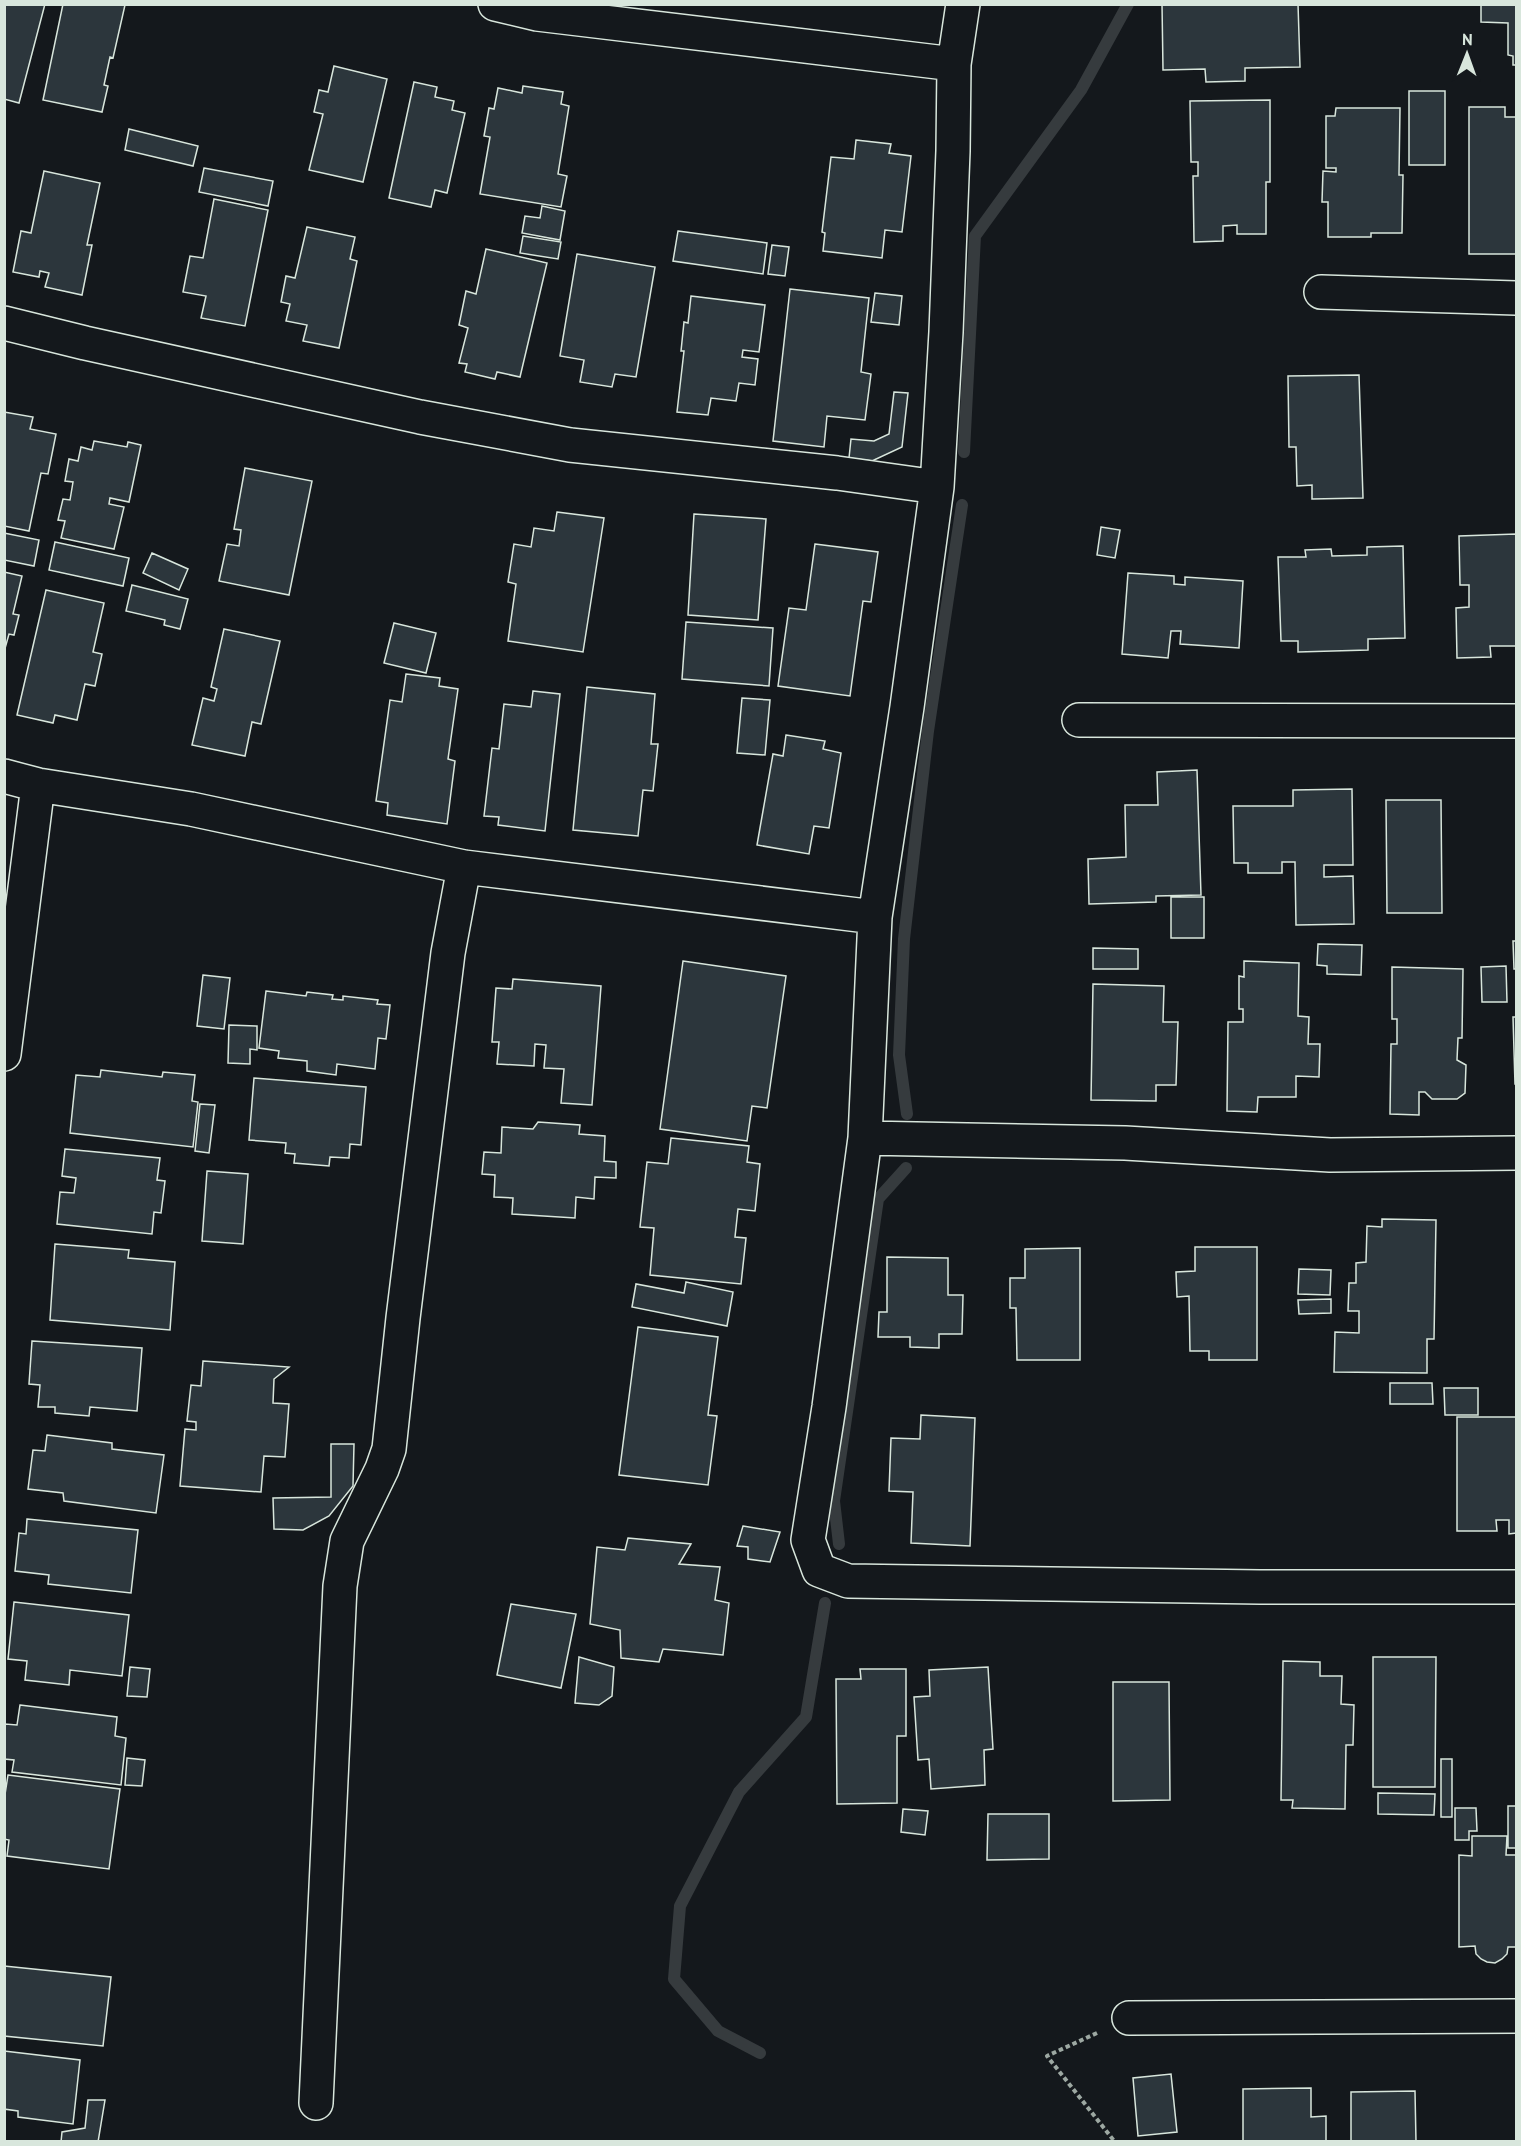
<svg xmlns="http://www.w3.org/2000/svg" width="1521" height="2146" viewBox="0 0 1521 2146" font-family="'PT Sans',sans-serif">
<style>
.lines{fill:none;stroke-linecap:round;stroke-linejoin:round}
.stream{stroke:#363b3e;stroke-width:12}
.building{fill:#2c363c;stroke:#d8e6dc;stroke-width:1.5}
.street-casing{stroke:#d8e6dc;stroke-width:36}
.path{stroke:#9da8a2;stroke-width:4;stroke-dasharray:4.5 3;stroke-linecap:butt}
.street{stroke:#14181c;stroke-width:33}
</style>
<rect width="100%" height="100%" fill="#14181c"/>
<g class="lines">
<!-- stream -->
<path class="stream" d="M964 452 975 236 1081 90 1128 4
M907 1114 899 1055 904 939 928 731 962 505
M839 1544 834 1501 878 1199 906 1168
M760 2053 718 2031 674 1979 680 1906 739 1792 806 1717 825 1603"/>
</g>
<!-- building -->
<path class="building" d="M4 4H45L19 103 4 99Z
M63 4 125 5 113 58 110 57 104 85 108 86 102 112 43 100Z
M1162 4H1298L1300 67 1245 68V81L1206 82 1205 69 1163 70Z
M1481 4H1516V65H1513V56L1508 55V23L1481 22Z
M334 66 387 79 363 182 309 170 323 114 314 112 319 90 328 92Z
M414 82 437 87 435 97 454 101 452 110 465 113 447 193 435 190 431 207 389 198Z
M523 86 563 92 561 104 569 106 558 174 567 176 561 207 480 194 490 137 484 136 489 108 494 109 498 88 522 93Z
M1409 91H1445V165H1409Z
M1270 100V182H1266V234H1237V225L1223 226V241L1194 242 1193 176H1198V162H1191L1190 101Z
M1469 107H1505V117H1516V254H1469Z
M1336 108H1400L1399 175H1403L1402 233H1371V237H1328V202H1322L1323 171 1336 172V168H1326V116H1335Z
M129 129 198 146 193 166 125 150Z
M856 140 891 144 889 153 911 156 902 232 885 230 882 258 823 251 825 233 822 232 831 157 854 159Z
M204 168 273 181 268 206 199 192Z
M44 171 100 183 87 245H92L82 295 45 287 49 273 40 271 39 277 13 272 21 231 31 233Z
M214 199 268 210 245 326 201 318 206 296 183 292 190 256 203 258Z
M542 206 565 211 560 240 522 233 525 216 540 218Z
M307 227 355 237 350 259 357 261 339 348 303 341 307 325 286 321 290 304 281 302 286 276 295 278Z
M678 231 767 243 763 274 673 261Z
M523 236 561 242 558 259 520 253Z
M772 245 789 247 785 276 768 274Z
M486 249 547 263 520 377 497 372 495 379 465 372 467 364 459 363 468 328 459 325 466 291 476 294Z
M577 254 655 267 636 377 615 374 612 387 580 382 584 360 560 356Z
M790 289 869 298 861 372 871 374 865 420 827 416 824 447 773 441Z
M875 293 902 296 899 325 871 322Z
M691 296 765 305 759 352 743 350 742 357 758 359 755 385 739 383 736 401 711 398 708 415 677 412 684 351H681L684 322 688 323Z
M1359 375 1363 498 1312 499V485L1297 486 1296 447H1289L1288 376Z
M894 392 908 393 902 447 872 461 849 458 851 439 874 441 889 434Z
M4 412 33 417 30 429 56 434 48 474 41 473 29 531 4 526Z
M94 441 127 447 128 442 141 445 129 502 110 498 109 504 124 507 114 549 61 538 65 521 58 520 63 499 70 500 73 482 65 481 69 459 78 461 81 447 92 450Z
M245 468 312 481 289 595 219 581 227 544 239 546 241 530 234 529Z
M557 512 604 518 583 652 508 641 516 584 508 582 514 544 531 547 534 528 554 531Z
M694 514 766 519 758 620 688 615Z
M1101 527 1120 530 1115 558 1097 555Z
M4 533 39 540 34 566 4 560Z
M1516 534V646H1490L1491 657 1457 658 1456 608 1469 607V585H1460L1459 536Z
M55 542 129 558 123 586 49 570Z
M815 544 878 552 871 602 863 601 850 696 778 686 789 608 806 610Z
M1403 546 1405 638 1368 639V650L1298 652V641H1281L1278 557H1306L1305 550 1331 549 1332 556 1367 555V547Z
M152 553 188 569 179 590 143 573Z
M4 572 22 576 13 614 19 615 14 635 9 634 4 652Z
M1128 573 1174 576V584L1185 585V577L1243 581 1239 648 1180 644 1181 631H1171L1168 658 1122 654Z
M132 585 188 599 180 629 164 625 165 620 126 611Z
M46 590 104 603 93 652 102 654 95 686 85 684 77 720 55 715 53 723 17 715Z
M686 622 773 628 769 686 682 679Z
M394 623 436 633 426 673 384 663Z
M224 629 280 641 261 724 252 722 245 756 192 745 203 698 214 701 217 689 211 687Z
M406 674 440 678 439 686 458 689 448 759 455 761 447 824 387 815 388 803 376 801 390 700 402 702Z
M587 687 655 694 651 744H658L653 791 643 790 638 836 573 830Z
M533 691 560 694 545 831 498 825 499 817 484 816 492 748 499 749 504 704 531 707Z
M742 698 770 700 765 755 737 753Z
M786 735 825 741 823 749 841 753 829 828 814 826 809 854 757 845 773 754 783 756Z
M1197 770 1201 895 1156 896V902L1089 904 1088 859 1126 857 1125 805H1158L1157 772Z
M1352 789 1353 865H1324V877L1353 876 1354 924 1296 925 1295 862H1282V873H1248V863H1234L1233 806H1293V790Z
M1386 800H1441L1442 913H1387Z
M1171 897H1204V938H1171Z
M1513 941H1516V969H1514Z
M1318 944 1362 945 1361 975 1327 974V966L1317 965Z
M1093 948 1138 949V969H1093Z
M683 961 786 976 767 1108 752 1106 747 1141 660 1129Z
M1244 961 1299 963 1298 1016 1309 1017 1308 1044H1320L1319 1077 1296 1076V1097H1258L1257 1112 1227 1111 1228 1022H1243V1009H1239V976L1244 977Z
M1506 966 1507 1002H1482L1481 967Z
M1392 967 1463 969 1462 1038H1458L1457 1060 1466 1065 1465 1093 1457 1099H1432L1425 1092H1419V1115L1390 1114 1391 1044H1397V1019H1392Z
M203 975 230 978 224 1029 197 1026Z
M513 979 601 986 592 1105 561 1103 564 1069 544 1068 546 1045 535 1044 534 1066 497 1064 499 1042H492L496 988 512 989Z
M1093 984 1164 986 1163 1022H1178L1176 1085H1156V1101L1091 1100Z
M266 991 306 996 307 992 333 995 332 999 343 1000V996L378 1000 377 1004 390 1005 386 1039 378 1038 375 1069 337 1064 336 1075 307 1071V1061L278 1058 279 1051 259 1048Z
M1513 1017H1516V1084H1515Z
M229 1025 257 1026V1050L250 1049V1064L228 1063Z
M101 1070 162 1077 163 1072 195 1075 192 1101 198 1102 193 1147 70 1133 76 1075 100 1077Z
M254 1078 366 1087 361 1145 350 1144 349 1158 330 1157 329 1166 294 1163 295 1154 285 1153 286 1143 249 1140Z
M200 1104 215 1105 209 1153 195 1151Z
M538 1122 580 1125 579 1134 605 1136 604 1161 616 1162V1178L595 1177 594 1199 576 1197 575 1218 512 1214 513 1198 494 1197 495 1175 482 1174 484 1152 501 1153 502 1127 533 1129Z
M671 1138 749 1146 747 1162 760 1164 755 1211 738 1209 735 1237 746 1238 741 1284 650 1275 654 1228 640 1227 647 1162 668 1164Z
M65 1149 160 1158 157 1180 165 1181 161 1213 154 1212 152 1234 57 1224 60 1192 74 1193 76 1178 62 1176Z
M207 1171 248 1174 243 1244 202 1241Z
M1382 1219 1436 1220 1434 1339H1427V1373L1334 1372 1335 1332 1359 1333V1311H1348L1349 1283H1356V1263L1366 1262 1367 1226 1382 1227Z
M55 1244 129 1250 128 1258 175 1262 170 1330 50 1320Z
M1195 1247H1257V1360H1209V1351H1190L1189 1296 1177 1297 1176 1272 1195 1271Z
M1080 1248V1360H1017L1016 1308H1010V1278H1025V1249Z
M887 1257 948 1258V1295H963L962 1334H939V1348L910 1347V1337H878L879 1312H887Z
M1299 1269 1331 1270 1330 1295 1298 1294Z
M686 1282 733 1292 727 1326 632 1307 636 1284 684 1293Z
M1331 1299V1313L1299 1314 1298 1300Z
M638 1327 718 1337 708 1415 717 1416 708 1485 619 1475Z
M32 1341 142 1348 137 1411 90 1407 89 1416 55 1413V1407H38L40 1385 29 1384Z
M203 1361 289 1367 274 1379 273 1403 289 1404 285 1457 264 1456 261 1492 180 1486 185 1429 196 1430V1422L187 1421 191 1385 201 1386Z
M1390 1383H1432L1433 1404H1390Z
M1444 1388H1478V1415H1445Z
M921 1415 975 1418 970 1546 911 1543 913 1492 889 1491 891 1438 920 1439Z
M1457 1417H1516V1533L1509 1534V1520H1496L1497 1531H1457Z
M47 1435 112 1443V1449L164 1455 156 1513 64 1501 63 1493 28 1489 33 1450 45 1451Z
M331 1444H354L353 1486 329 1516 303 1530 274 1529 273 1498 331 1497Z
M27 1519 138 1530 131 1593 48 1584 49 1575 15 1571 19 1533 26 1534Z
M743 1526 780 1532 770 1562 748 1559V1547L737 1546Z
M628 1538 691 1544 679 1564 720 1567 715 1600 729 1603 723 1655 663 1649 659 1662 621 1658 620 1630 590 1624 597 1547 625 1550Z
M14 1602 129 1615 122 1676 70 1670 69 1685 25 1680 27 1661 8 1659Z
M511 1604 576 1614 561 1688 497 1675Z
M579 1657 614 1667 612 1696 599 1705 575 1703Z
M1373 1657H1436L1435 1787H1373Z
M1283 1661 1320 1662V1676H1342L1341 1704 1354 1705 1353 1745H1346L1345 1809 1292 1808 1293 1800H1281Z
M130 1667 150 1669 147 1697 127 1696Z
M988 1667 993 1749 984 1750 985 1785 931 1789 929 1759 918 1760 914 1697 930 1696 929 1670Z
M860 1669H906V1736H897V1803L837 1804 836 1679H861Z
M1113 1682H1169L1170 1800 1113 1801Z
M20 1705 117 1717 115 1736 126 1738 121 1785 12 1772 14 1760 4 1759 5 1724 17 1725Z
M127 1758 145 1760 142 1786 125 1785Z
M1441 1759H1452V1817H1441Z
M8 1775 120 1789 109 1869 7 1856 9 1840 4 1839V1801Z
M1378 1793 1435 1794 1434 1815 1378 1814Z
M1508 1806H1516V1848H1508Z
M1455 1808H1476L1477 1831H1469V1840H1455Z
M903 1809 928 1811 925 1835 901 1832Z
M988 1814H1049V1859L987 1860Z
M1472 1836H1507L1506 1855H1516V1947H1508L1507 1954 1502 1959 1495 1963 1487 1962 1481 1959 1476 1954 1475 1946 1459 1947V1855L1472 1856Z
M4 1966 111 1977 103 2046 4 2036Z
M4 2051 80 2060 73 2124 18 2117V2111L4 2109Z
M1171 2074 1177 2132 1138 2136 1133 2078Z
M1311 2088V2117L1326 2116V2142H1243V2089Z
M1415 2091 1416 2142H1351V2092Z
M88 2100H105L98 2142H61L62 2132 85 2128Z"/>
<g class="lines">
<!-- street casing -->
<g class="street-casing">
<path id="street" d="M495 4 537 14 954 64
M963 4 954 64 953 151 946 332 937 487 907 707 875 917 865 1138 829 1407 808 1540 819 1570 848 1581 1260 1587H1516
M1321 292 1516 298
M4 323 85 343 420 417 570 445 837 473 937 487
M1079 720 1516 721
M4 776 38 785 191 809 464 867 875 917
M4 1054 38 785
M865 1138 1125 1143 1330 1155 1516 1153
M1129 2018 1516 2016
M316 2103 340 1586 347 1541 382 1469 389 1449 403 1318 448 953 464 867"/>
</g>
<!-- path -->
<path class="path" d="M1097 2033 1047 2056 1115 2142"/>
<!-- street -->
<use href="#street" class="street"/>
</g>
<!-- border -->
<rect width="1521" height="2146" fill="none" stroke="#d8e6dc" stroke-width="12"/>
<!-- north arrow -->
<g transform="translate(1467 54) rotate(1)" stroke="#14181c" stroke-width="4.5" paint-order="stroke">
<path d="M0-4.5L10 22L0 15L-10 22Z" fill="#d8e6dc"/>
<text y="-9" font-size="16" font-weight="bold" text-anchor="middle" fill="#d8e6dc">N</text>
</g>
</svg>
